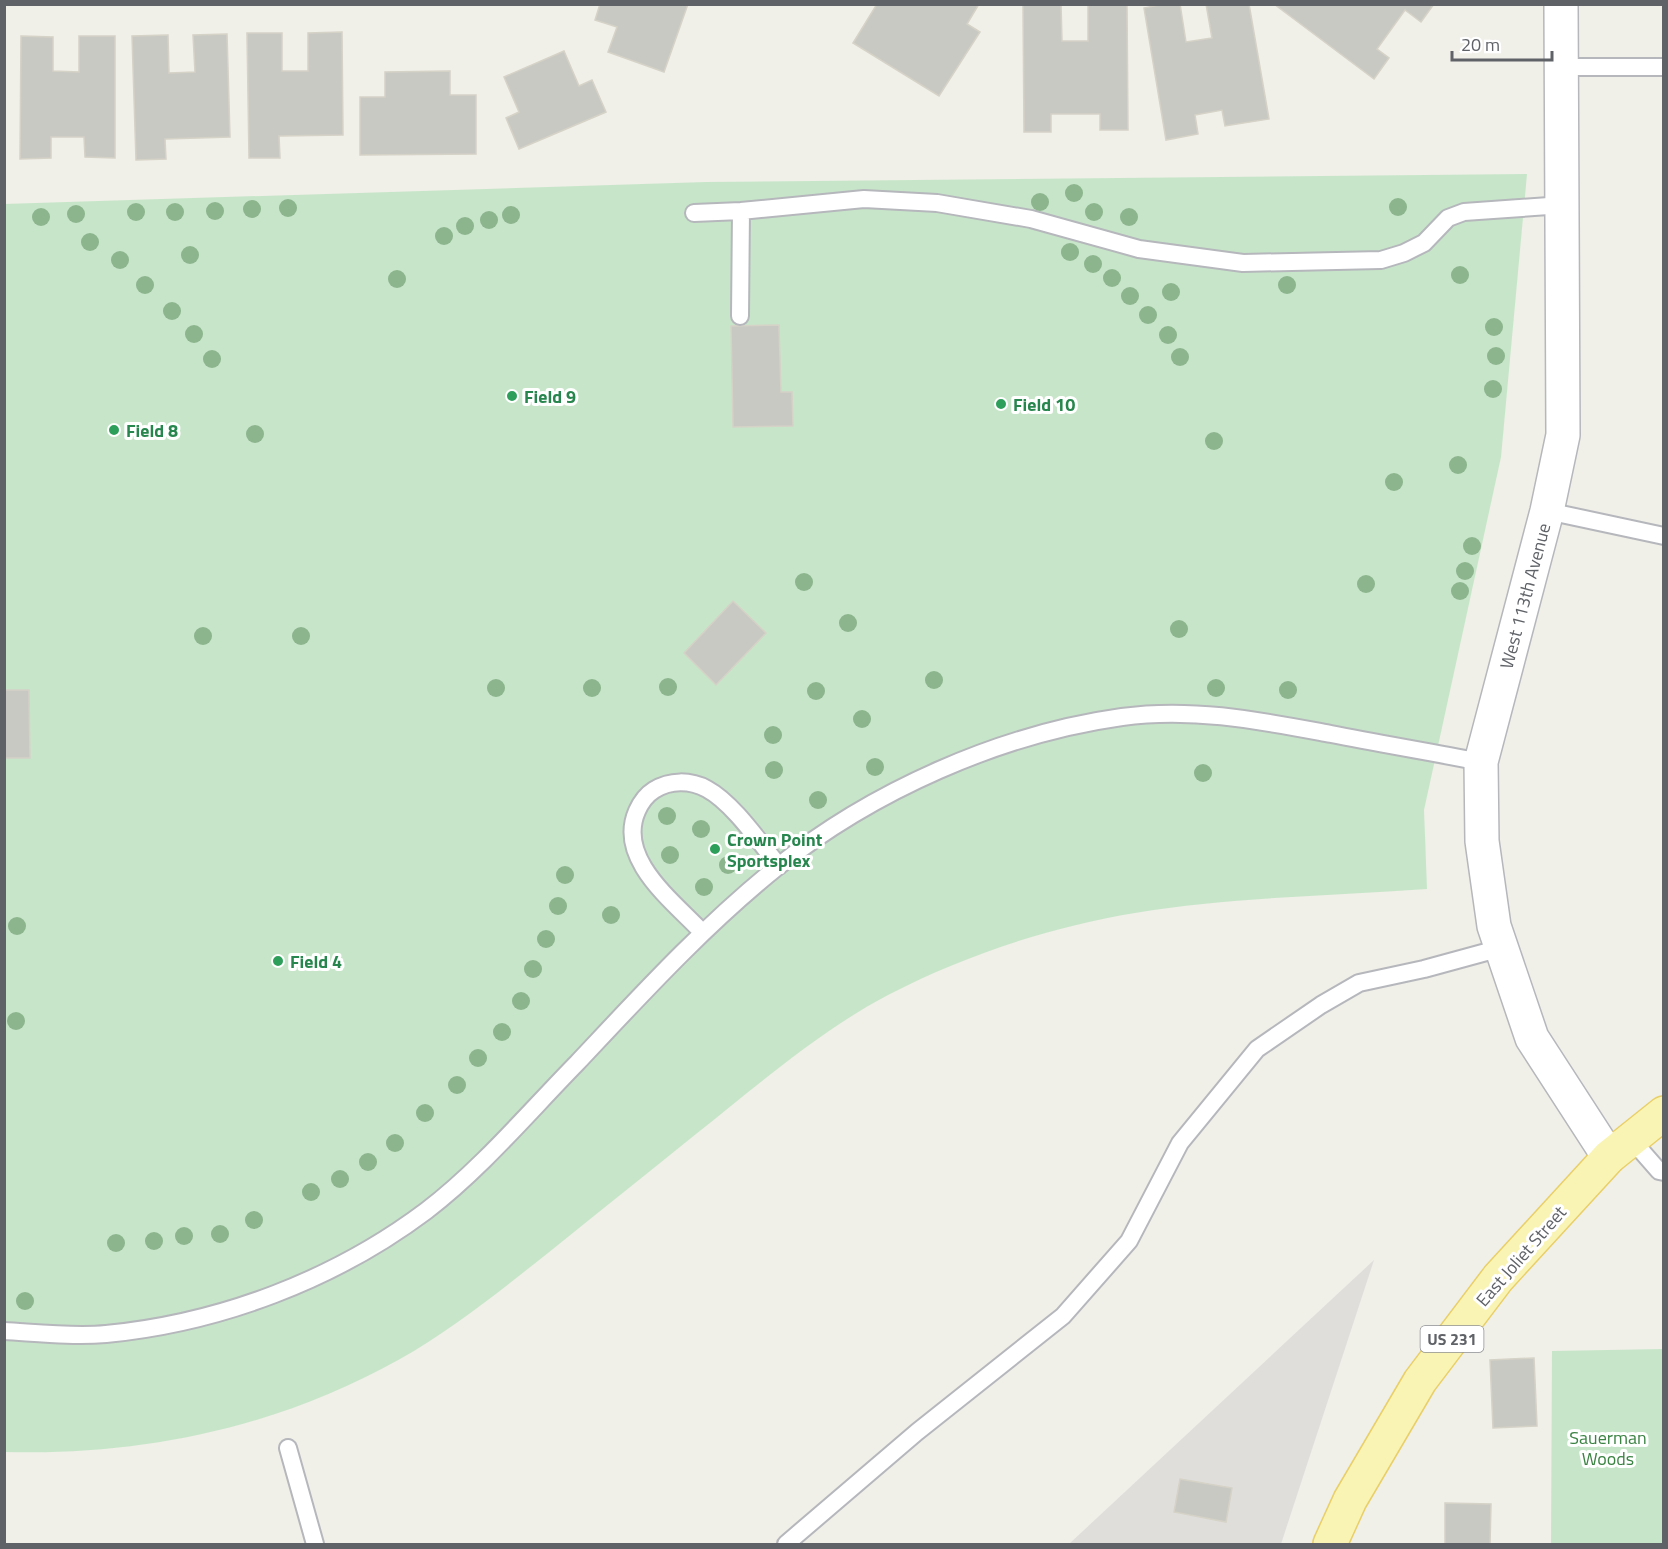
<svg xmlns="http://www.w3.org/2000/svg" width="1668" height="1549" viewBox="0 0 1668 1549" font-family="'Titillium Web',sans-serif">
<style>
.industrial{fill:#e0deda}
.green{fill:#c7e6c9}
.building{fill:#c9c9c3;stroke:#d5d2c7;stroke-width:1.5}
.lines{fill:none;stroke-linecap:round;stroke-linejoin:round}
.service-casing{stroke:#b5b7bc;stroke-width:20}
.tertiary-casing{stroke:#b5b7bc;stroke-width:36}
.primary-casing{stroke:#e9cf68;stroke-width:36}
.service{stroke:#fff;stroke-width:16}
.tertiary{stroke:#fff;stroke-width:33}
.primary{stroke:#faf4b4;stroke-width:33}
.tree{fill:#8cb48d}
.leisure-dot{fill:#2e9e5b;stroke:#fff;stroke-width:2}
.labels{text-anchor:middle;dominant-baseline:central;stroke-width:6;stroke-linejoin:round;paint-order:stroke}
.shield{fill:#fff;stroke:#8f9195;stroke-width:1.5}
.shield-label{font-size:16px;font-weight:bold;fill:#5f6267}
.leisure-label{font-size:18px;font-weight:bold;fill:#27864d;stroke:#fff;text-anchor:start}
.street-label{font-size:18px;fill:#5f6267;stroke:#fff}
.park-label{font-size:18px;fill:#3b8343;stroke:#fff}
</style>
<rect width="100%" height="100%" fill="#f0efe8"/>
<!-- industrial -->
<path class="industrial" d="M1374 1260 1281 1544H1069Z"/>
<!-- green -->
<path class="green" d="M1527 174 1501 457 1424 810 1427 889C1331 896 1231 897 1135 913 1050 927 965 955 888 995 818 1032 758 1085 696 1134 647 1174 597 1213 548 1253 501 1290 453 1329 400 1359 279 1427 143 1456 5 1452L4 204 706 182Z
M1663 1349V1544H1551L1552 1351Z"/>
<!-- building -->
<path class="building" d="M600 4H688L664 72 608 52 617 27 595 20Z
M877 4H979L967 24 980 32 939 96 853 43Z
M1023 4H1061L1062 41H1088V4H1127L1128 130H1100V114H1051V132H1024Z
M1164 4H1180L1186 42 1212 38 1206 4H1249L1269 119 1225 126 1222 110 1195 115 1198 134 1166 140 1144 8Z
M1274 4H1434L1421 22 1405 10 1377 49 1389 58 1374 79Z
M342 32 343 135 279 136 280 158H249L247 33H282V71H308V33Z
M227 34 230 137 165 139 166 159 136 160 132 36 168 35 169 73 195 72 193 35Z
M21 36 53 37V71L79 72V36H115V158L85 157 84 137H51V158L20 159Z
M564 51 579 86 592 80 606 112 519 149 506 118 519 112 504 77Z
M450 71V95H476V154L360 155V97H385V72Z
M779 325 781 392H792L793 426 733 427 731 326Z
M733 601 766 633 716 685 684 653Z
M4 690H29L30 758H4Z
M1534 1358 1537 1426 1493 1428 1490 1360Z
M1180 1479 1232 1488 1226 1522 1174 1512Z
M1445 1503 1491 1504 1490 1544H1445Z"/>
<g class="lines">
<!-- service casing -->
<g class="service-casing">
<path id="service" d="M1563 67H1664
M694 213 741 211 864 199 937 203 1031 219 1139 249 1243 263 1381 260 1404 253 1424 243 1448 218 1464 212 1563 205
M740 316 741 211
M1547 511 1664 536
M702 932C673 901 616 859 637 811 641 802 646 795 654 790 670 780 690 780 707 789 733 803 760 843 779 866
M1631 1139 1659 1171 1664 1172
M4 1331C38 1333 73 1337 106 1334 220 1323 334 1280 426 1211 481 1169 528 1113 577 1063 641 995 703 927 776 868 872 791 1000 734 1122 717 1193 707 1261 721 1331 734 1381 744 1431 752 1481 762
M288 1448 315 1544
M786 1544 917 1432 1063 1316 1129 1241 1180 1143 1257 1049 1321 1005 1359 983 1424 969 1501 948"/>
</g>
<!-- tertiary casing -->
<g class="tertiary-casing">
<path id="tertiary" d="M1561 4 1563 435 1547 511 1481 762 1482 841 1494 926 1532 1038 1609 1157"/>
</g>
<!-- primary casing -->
<g class="primary-casing">
<path id="primary" d="M1330 1544 1350 1500 1420 1381 1498 1278 1609 1157 1664 1113"/>
</g>
<!-- service -->
<use href="#service" class="service"/>
<!-- tertiary -->
<use href="#tertiary" class="tertiary"/>
<!-- primary -->
<use href="#primary" class="primary"/>
</g>
<!-- trees -->
<g class="tree">
<circle cx="1074" cy="193" r="9"/>
<circle cx="1040" cy="202" r="9"/>
<circle cx="1398" cy="207" r="9"/>
<circle cx="288" cy="208" r="9"/>
<circle cx="252" cy="209" r="9"/>
<circle cx="215" cy="211" r="9"/>
<circle cx="136" cy="212" r="9"/>
<circle cx="175" cy="212" r="9"/>
<circle cx="1094" cy="212" r="9"/>
<circle cx="76" cy="214" r="9"/>
<circle cx="511" cy="215" r="9"/>
<circle cx="41" cy="217" r="9"/>
<circle cx="1129" cy="217" r="9"/>
<circle cx="489" cy="220" r="9"/>
<circle cx="465" cy="226" r="9"/>
<circle cx="444" cy="236" r="9"/>
<circle cx="90" cy="242" r="9"/>
<circle cx="1070" cy="252" r="9"/>
<circle cx="190" cy="255" r="9"/>
<circle cx="120" cy="260" r="9"/>
<circle cx="1093" cy="264" r="9"/>
<circle cx="1460" cy="275" r="9"/>
<circle cx="1112" cy="278" r="9"/>
<circle cx="397" cy="279" r="9"/>
<circle cx="145" cy="285" r="9"/>
<circle cx="1287" cy="285" r="9"/>
<circle cx="1171" cy="292" r="9"/>
<circle cx="1130" cy="296" r="9"/>
<circle cx="172" cy="311" r="9"/>
<circle cx="1148" cy="315" r="9"/>
<circle cx="1494" cy="327" r="9"/>
<circle cx="194" cy="334" r="9"/>
<circle cx="1168" cy="335" r="9"/>
<circle cx="1496" cy="356" r="9"/>
<circle cx="1180" cy="357" r="9"/>
<circle cx="212" cy="359" r="9"/>
<circle cx="1493" cy="389" r="9"/>
<circle cx="255" cy="434" r="9"/>
<circle cx="1214" cy="441" r="9"/>
<circle cx="1458" cy="465" r="9"/>
<circle cx="1394" cy="482" r="9"/>
<circle cx="1472" cy="546" r="9"/>
<circle cx="1465" cy="571" r="9"/>
<circle cx="804" cy="582" r="9"/>
<circle cx="1366" cy="584" r="9"/>
<circle cx="1460" cy="591" r="9"/>
<circle cx="848" cy="623" r="9"/>
<circle cx="1179" cy="629" r="9"/>
<circle cx="203" cy="636" r="9"/>
<circle cx="301" cy="636" r="9"/>
<circle cx="934" cy="680" r="9"/>
<circle cx="668" cy="687" r="9"/>
<circle cx="496" cy="688" r="9"/>
<circle cx="592" cy="688" r="9"/>
<circle cx="1216" cy="688" r="9"/>
<circle cx="1288" cy="690" r="9"/>
<circle cx="816" cy="691" r="9"/>
<circle cx="862" cy="719" r="9"/>
<circle cx="773" cy="735" r="9"/>
<circle cx="875" cy="767" r="9"/>
<circle cx="774" cy="770" r="9"/>
<circle cx="1203" cy="773" r="9"/>
<circle cx="818" cy="800" r="9"/>
<circle cx="667" cy="816" r="9"/>
<circle cx="701" cy="829" r="9"/>
<circle cx="670" cy="855" r="9"/>
<circle cx="728" cy="865" r="9"/>
<circle cx="565" cy="875" r="9"/>
<circle cx="704" cy="887" r="9"/>
<circle cx="558" cy="906" r="9"/>
<circle cx="611" cy="915" r="9"/>
<circle cx="17" cy="926" r="9"/>
<circle cx="546" cy="939" r="9"/>
<circle cx="533" cy="969" r="9"/>
<circle cx="521" cy="1001" r="9"/>
<circle cx="16" cy="1021" r="9"/>
<circle cx="502" cy="1032" r="9"/>
<circle cx="478" cy="1058" r="9"/>
<circle cx="457" cy="1085" r="9"/>
<circle cx="425" cy="1113" r="9"/>
<circle cx="395" cy="1143" r="9"/>
<circle cx="368" cy="1162" r="9"/>
<circle cx="340" cy="1179" r="9"/>
<circle cx="311" cy="1192" r="9"/>
<circle cx="254" cy="1220" r="9"/>
<circle cx="220" cy="1234" r="9"/>
<circle cx="184" cy="1236" r="9"/>
<circle cx="154" cy="1241" r="9"/>
<circle cx="116" cy="1243" r="9"/>
<circle cx="25" cy="1301" r="9"/>
</g>
<!-- markers -->
<g class="leisure-dot">
<circle cx="512" cy="396" r="6"/>
<circle cx="1001" cy="404" r="6"/>
<circle cx="114" cy="430" r="6"/>
<circle cx="715" cy="849" r="6"/>
<circle cx="278" cy="961" r="6"/>
</g>
<g class="labels">
<!-- shield labels -->
<rect class="shield" x="1420.5" y="1326" width="63" height="26" rx="4.5"/>
<g class="shield-label">
<text x="1452" y="1339">US 231</text>
</g>
<!-- leisure labels -->
<g class="leisure-label">
<text x="524" y="396">Field 9</text>
<text x="1013" y="404">Field 10</text>
<text x="126" y="430">Field 8</text>
<text x="727" y="839">Crown Point<tspan x="727" dy="21">Sportsplex</tspan></text>
<text x="290" y="961">Field 4</text>
</g>
<!-- street labels -->
<g class="street-label">
<text transform="translate(1525 596) rotate(-75)">West 113th Avenue</text>
<text transform="translate(1521 1256) rotate(-49)">East Joliet Street</text>
</g>
<!-- park labels -->
<g class="park-label">
<text x="1608" y="1437">Sauerman<tspan x="1608" dy="21">Woods</tspan></text>
</g>
</g>
<!-- border -->
<rect width="1668" height="1549" fill="none" stroke="#5f6267" stroke-width="12"/>
<!-- scale -->
<path d="M1452 51v9h100v-9" fill="none" stroke="#5f6267" stroke-width="3"/>
<text x="1461" y="51" font-size="18" fill="#5f6267" stroke="#ffffff" stroke-width="4.5" paint-order="stroke">20 m</text>
</svg>
